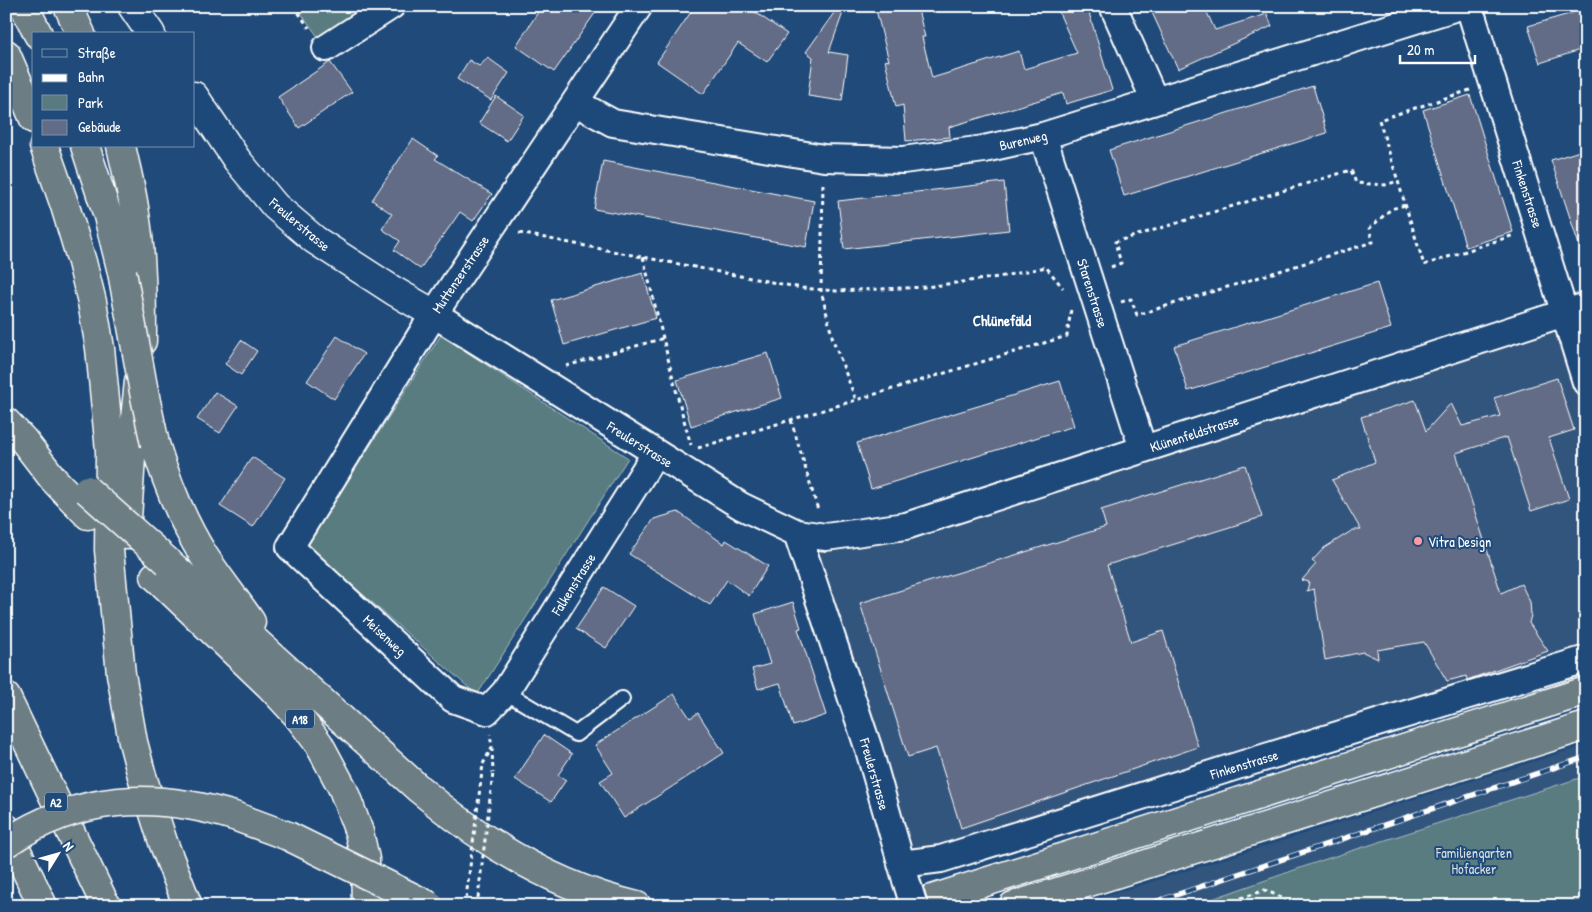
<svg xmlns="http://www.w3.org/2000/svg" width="1592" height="912" viewBox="0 0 1592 912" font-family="'Patrick Hand',sans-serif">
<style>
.built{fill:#33547e}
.green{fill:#597b80;stroke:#acbdc0}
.building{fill:#636c86;stroke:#fff}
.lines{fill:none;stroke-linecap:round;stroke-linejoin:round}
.lane-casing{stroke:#fff;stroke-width:18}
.street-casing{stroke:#fff;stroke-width:30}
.secondary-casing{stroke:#fff;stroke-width:31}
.highway-casing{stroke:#fff;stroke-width:31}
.path{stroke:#fff;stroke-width:3;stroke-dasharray:4 4;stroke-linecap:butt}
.lane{stroke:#1f4a7a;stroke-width:14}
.street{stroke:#1f4a7a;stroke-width:26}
.secondary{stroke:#1f4a7a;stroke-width:28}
.highway{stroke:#6c7e84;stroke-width:28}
.rail-casing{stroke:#fff;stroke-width:5.5}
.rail{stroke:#1f4a7a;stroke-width:4;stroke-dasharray:11;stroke-linecap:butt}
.street-bridge-casing{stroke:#fff;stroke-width:30;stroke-linecap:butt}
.highway-bridge-casing{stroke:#fff;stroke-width:31;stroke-linecap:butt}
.path-bridge{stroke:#fff;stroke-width:3;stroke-dasharray:4 4;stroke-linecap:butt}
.street-bridge{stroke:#1f4a7a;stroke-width:26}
.highway-bridge{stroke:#6c7e84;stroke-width:28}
.poi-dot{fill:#ff9aa2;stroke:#1f4a7a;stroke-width:2}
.labels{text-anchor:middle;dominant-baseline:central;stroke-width:4;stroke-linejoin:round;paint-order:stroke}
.shield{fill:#1f4a7a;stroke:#bcc9d7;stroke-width:1}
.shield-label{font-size:12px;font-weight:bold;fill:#fff}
.street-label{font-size:14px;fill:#fff;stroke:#1f4a7a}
.poi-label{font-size:14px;fill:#fff;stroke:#1f4a7a;text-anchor:start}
.park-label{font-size:14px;fill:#d6dedf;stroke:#1f4a7a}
.neighbourhood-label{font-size:15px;font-weight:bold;fill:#fff;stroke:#1f4a7a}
</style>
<rect width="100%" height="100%" fill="#1f4a7a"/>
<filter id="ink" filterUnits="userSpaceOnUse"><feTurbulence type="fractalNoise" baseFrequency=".02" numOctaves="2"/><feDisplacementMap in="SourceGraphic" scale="10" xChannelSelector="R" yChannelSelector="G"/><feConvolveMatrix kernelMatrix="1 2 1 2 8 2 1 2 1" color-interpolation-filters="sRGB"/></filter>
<g filter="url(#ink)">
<!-- built -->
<path class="built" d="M1586 306V669L906 880 797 533 826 537Z
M1586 745V776L1323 860 1192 906H1075Z"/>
<!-- green -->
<path class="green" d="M296 6H382L323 44Z
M441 335 628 458 477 695 307 545Z
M1586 776V906H1192L1323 860Z"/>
<!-- building -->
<path class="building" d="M542 6H600L554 72 516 46Z
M695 6H746L787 34 767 62 738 43 703 94 657 62Z
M839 6 845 7 829 52 848 55 842 101 808 96 813 57 806 52Z
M875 6H917L925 37H922L932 78 1019 51 1024 69 1077 53 1056 6H1087L1112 90 1066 104 1063 93 949 127 950 137 906 141 903 105 896 107 885 60 889 61Z
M1149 6H1204L1215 30 1267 14 1272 26 1178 69Z
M1586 9V48L1540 63 1528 26Z
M488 58 509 73 491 100 457 79 469 60 479 66Z
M330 62 352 92 299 128 278 97Z
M1313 86 1327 133 1124 196 1109 150Z
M1470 95 1513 232 1466 247 1423 110Z
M496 96 524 115 507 141 479 123Z
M413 139 438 156 435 159 492 194 473 221 460 212 420 269 394 250 400 241 382 229 392 214 372 200Z
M1586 149V253L1582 254 1551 160Z
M603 161 814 201 806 247 594 209Z
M1004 182 1009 230 844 249 838 201Z
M643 273 656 318 564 345 551 300Z
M1377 283 1391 328 1188 391 1174 346Z
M337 336 364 354 334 399 307 381Z
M241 340 257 351 241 375 225 364Z
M768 353 782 398 691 426 677 380Z
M1557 378 1574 430 1549 438 1569 499 1531 511 1507 437 1456 453 1501 593 1521 584 1530 602 1531 615 1529 623 1548 651 1467 680 1466 676 1447 681 1424 642 1377 650 1378 659 1363 652 1325 660 1314 589 1307 591 1309 582 1302 580 1316 564 1312 561 1324 548 1353 530H1361L1332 480 1375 462 1361 417 1415 400 1426 431 1451 403 1462 426 1500 416 1494 398Z
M1060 381 1074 426 871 489 857 443Z
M215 392 238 406 220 433 197 419Z
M252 457 285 478 253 527 220 506Z
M1245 465 1262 517 1107 565 1131 642 1163 631 1198 747 961 828 936 748 908 757 860 603 1106 527 1101 510Z
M678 512 724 544 726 540 768 566 749 596 727 580 710 605 629 554 654 519Z
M604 587 634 606 606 648 576 629Z
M793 602 801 628 798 629 826 715 793 726 780 683 758 689 752 669 770 664 755 614Z
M674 694 690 718 698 713 724 753 624 818 600 781 613 773 595 745Z
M544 735 572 754 558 775 566 780 551 802 515 779Z"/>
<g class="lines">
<!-- lane casing -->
<g class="lane-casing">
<path id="lane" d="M505 692 576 734 622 699"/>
</g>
<!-- street casing -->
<g class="street-casing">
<path id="street" d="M639 6 434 314 290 547 453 699 487 711 505 692 655 454
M1113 6 1155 101
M1469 6 1586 382
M326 48 391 6
M576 103 613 123 824 158 903 160 984 149 1043 136 1460 6
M1043 136 1143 449
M434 314 741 506 797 533 826 537 906 526 1586 306
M797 533 869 750 906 880
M901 864 941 859 1240 765 1586 659"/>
</g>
<!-- secondary casing -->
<g class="secondary-casing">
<path id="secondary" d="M132 6 151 34
M194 96 237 160 275 206 315 240 394 291 434 314"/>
</g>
<!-- highway casing -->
<g class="highway-casing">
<path id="highway" d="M24 6 38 34
M68 6 81 34
M6 54 34 119
M44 146 65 206 82 262 92 302 100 348 110 451 109 550 121 674 133 742 142 776 163 842 188 906
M85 146 108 216 122 272
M121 146C126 169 132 191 135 214 142 256 142 299 142 341
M6 422 24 441 54 480 88 515
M155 444C167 483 182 521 204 556 219 579 236 600 251 622
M126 535 131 457 139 381
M168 562 419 789C483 843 555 887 637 906
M155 576 270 686 297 715 319 744 343 789 359 832 365 859 366 906
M6 697 106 906
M234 816 288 836
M6 828 43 906
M910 906 1586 691
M1013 906 1586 726"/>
</g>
<!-- path -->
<path class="path" d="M294 6 309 28
M1470 90 1379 120 1424 265 1514 235
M823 184 821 290 833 340 856 400
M519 233 802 288 836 291 926 287 999 277 1046 267 1063 288
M643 257C659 320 673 383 691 445
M1111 267 1121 263 1115 242 1351 170 1356 183 1385 185 1398 181
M1121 302 1131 299 1137 315 1373 242 1369 229 1391 209 1405 205
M566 366 664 338
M791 420 818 510
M698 448 1067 336 1071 309
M492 748 493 773
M483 764 492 747 490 734
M1218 906 1265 890 1284 899 1287 906"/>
<!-- lane -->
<use href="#lane" class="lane"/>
<!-- street -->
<use href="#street" class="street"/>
<!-- secondary -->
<use href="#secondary" class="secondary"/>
<!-- highway -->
<use href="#highway" class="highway"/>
<!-- rail casing -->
<g class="rail-casing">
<path id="rail" d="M1143 906 1586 757"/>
</g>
<!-- rail -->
<use href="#rail" class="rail"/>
<!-- street-bridge casing -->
<g class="street-bridge-casing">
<path id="street-bridge" d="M906 880 914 906"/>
</g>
<!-- highway-bridge casing -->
<g class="highway-bridge-casing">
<path id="highway-bridge" d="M122 272 144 392 155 444
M87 490 168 562
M288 836 430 906
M6 843C78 795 153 791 234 816"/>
</g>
<!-- path-bridge -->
<path class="path-bridge" d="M465 906 483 764
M477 906 493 773"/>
<!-- street-bridge -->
<use href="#street-bridge" class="street-bridge"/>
<!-- highway-bridge -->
<use href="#highway-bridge" class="highway-bridge"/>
</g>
</g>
<!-- markers -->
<circle class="poi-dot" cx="1418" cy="541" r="5"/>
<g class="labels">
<!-- shield labels -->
<g class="shield">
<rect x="286" y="709.5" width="28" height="19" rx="4"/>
<rect x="45" y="792.5" width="22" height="19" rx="4"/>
</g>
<g class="shield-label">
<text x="300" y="719">A18</text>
<text x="56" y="802">A2</text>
</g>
<!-- street labels -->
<g class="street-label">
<text transform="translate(1023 140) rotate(-13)">Burenweg</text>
<text transform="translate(1528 194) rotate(72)">Finkenstrasse</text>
<text transform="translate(300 224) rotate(40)">Freulerstrasse</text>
<text transform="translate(460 274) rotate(-56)">Muttenzerstrasse</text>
<text transform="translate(1093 293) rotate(72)">Starenstrasse</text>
<text transform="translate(1194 433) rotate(-18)">Klünenfeldstrasse</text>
<text transform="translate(640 444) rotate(32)">Freulerstrasse</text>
<text transform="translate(573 584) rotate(-58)">Falkenstrasse</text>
<text transform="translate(385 635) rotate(43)">Meisenweg</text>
<text transform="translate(1244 764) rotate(-17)">Finkenstrasse</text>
<text transform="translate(875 774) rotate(74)">Freulerstrasse</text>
</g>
<!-- poi labels -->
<g class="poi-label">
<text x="1428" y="541">Vitra Design</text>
</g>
<!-- park labels -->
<g class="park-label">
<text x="1474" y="852">Familiengarten<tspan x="1474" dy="16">Hofacker</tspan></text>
</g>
<!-- neighbourhood labels -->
<g class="neighbourhood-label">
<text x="1002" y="320">Chlünefäld</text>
</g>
</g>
<!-- margin -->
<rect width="1592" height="912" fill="none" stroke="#1f4a7a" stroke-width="25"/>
<rect x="12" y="12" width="1567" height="887" fill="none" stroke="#fff" stroke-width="2" filter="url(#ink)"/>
<!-- legend -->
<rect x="32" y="32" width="162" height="115" fill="#1f4a7a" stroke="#7992af"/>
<rect x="42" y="49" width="25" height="8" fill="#1f4a7a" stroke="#7992af"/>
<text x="78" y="58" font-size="15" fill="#ffffff">Straße</text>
<rect x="42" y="74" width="25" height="8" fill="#ffffff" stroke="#7992af"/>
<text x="78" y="82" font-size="15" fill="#ffffff">Bahn</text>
<rect x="42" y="95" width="25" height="15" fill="#597b80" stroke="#7992af"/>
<text x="78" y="108" font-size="15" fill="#ffffff">Park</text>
<rect x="42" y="120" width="25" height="15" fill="#636c86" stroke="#7992af"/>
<text x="78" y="132" font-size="15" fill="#ffffff">Gebäude</text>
<!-- north arrow -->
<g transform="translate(58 854) rotate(53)" stroke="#1f4a7a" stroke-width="4" paint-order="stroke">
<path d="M0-4L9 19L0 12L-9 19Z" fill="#ffffff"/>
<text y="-8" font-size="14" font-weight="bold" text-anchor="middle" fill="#ffffff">N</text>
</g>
<!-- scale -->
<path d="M1400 55v8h75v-8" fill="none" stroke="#ffffff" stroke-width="2.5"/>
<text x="1407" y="55" font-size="15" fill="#ffffff" stroke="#1f4a7a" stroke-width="4" paint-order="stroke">20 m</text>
</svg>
